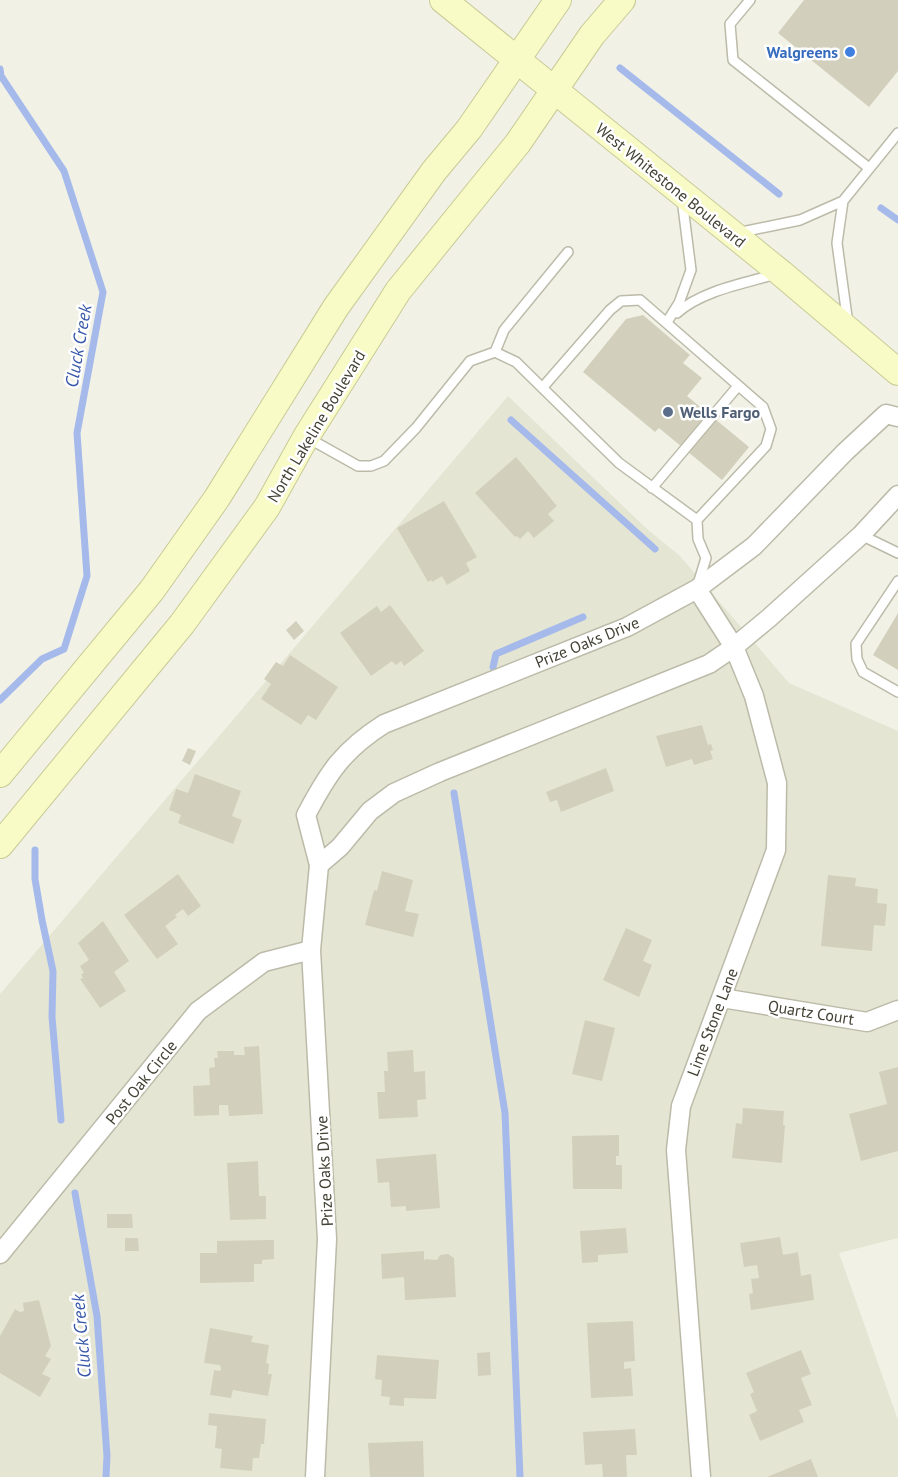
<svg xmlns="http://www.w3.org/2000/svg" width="898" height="1477" viewBox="0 0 898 1477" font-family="'PT Sans',sans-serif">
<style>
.residential{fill:#e5e5d4}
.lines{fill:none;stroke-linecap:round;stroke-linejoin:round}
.stream{stroke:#a5baeb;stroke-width:7}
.building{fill:#d2d0bc}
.service-casing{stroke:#bcbba9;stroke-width:12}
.minor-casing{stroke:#bcbba9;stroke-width:21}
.secondary-casing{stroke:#c9cb96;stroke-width:28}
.service{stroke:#fff;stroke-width:9}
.minor{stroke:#fff;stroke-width:18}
.secondary{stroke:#f8fbc6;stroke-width:26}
.shop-dot{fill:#3f7fe0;stroke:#fff;stroke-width:2}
.service-dot{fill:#5c6f8a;stroke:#fff;stroke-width:2}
.labels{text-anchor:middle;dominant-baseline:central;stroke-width:5;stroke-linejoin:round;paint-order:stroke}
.shop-label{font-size:16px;font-weight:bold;fill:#366cbe;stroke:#fff;text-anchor:end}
.street-label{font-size:16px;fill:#444235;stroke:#fff}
.service-label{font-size:16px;font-weight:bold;fill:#4e5e75;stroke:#fff;text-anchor:start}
.water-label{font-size:18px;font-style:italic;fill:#3656a8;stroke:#fff}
</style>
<rect width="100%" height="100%" fill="#f1f1e6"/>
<!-- residential -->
<path class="residential" d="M508 396 646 528 680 556 789 683 898 731V1238L839 1253 898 1420V1477H0V994Z"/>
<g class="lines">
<!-- stream -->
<path class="stream" d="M620 68 779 194
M0 69 1 76 64 171 103 292 77 433 87 576 64 649 42 659 0 700
M881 208 898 220
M511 420 655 549
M493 667 496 654 583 617
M454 793 505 1113 520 1477
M35 850V879L42 920 53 971 52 1017 61 1120
M75 1193 97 1316 107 1456 106 1477"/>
</g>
<!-- building -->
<path class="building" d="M804 0H898V71L869 107 778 33Z
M643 315 690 355 683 363 702 378 687 396 749 447 722 480 659 428 655 432 583 372 626 319Z
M516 457 557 506 548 514 554 521 534 538 528 531 520 539 517 536 515 537 475 493Z
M444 501 477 557 466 563 470 571 447 585 442 576 432 582 431 580 428 582 397 528Z
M390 605 424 651 404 666 401 661 396 665 392 661 371 676 340 633 377 606 381 612Z
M898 613V670L873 655Z
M296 621 304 631 294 640 286 630Z
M290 655 338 687 316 720 308 715 301 725 261 699 271 684 264 679 276 662 283 666Z
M702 725 708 745 711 744 713 750 710 751 713 759 694 765 692 759 666 767 656 736Z
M188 748 196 751 190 765 182 761Z
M606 768 614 791 561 812 557 800 550 802 546 792Z
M195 774 241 791 232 816 242 820 233 844 178 823 181 815 169 810 176 789 188 793Z
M382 871 413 880 405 911 419 914 413 937 365 925 374 890 377 891Z
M178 874 201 906 188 916 183 909 175 915 177 917 165 926 178 944 157 959 124 915Z
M828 875 856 878 855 886 878 889 877 903 887 904 885 926 874 925 872 951 821 946Z
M103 921 129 961 114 972 126 991 100 1008 80 979 83 978 81 974 84 973 80 966 89 960 78 943Z
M626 928 652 940 643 961 652 965 639 997 603 980Z
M585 1020 615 1028 602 1081 572 1074Z
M259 1046 263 1114 229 1116 228 1105H219V1115L194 1116 193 1086 210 1085 209 1068 215 1067 214 1058H218L217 1051H234V1055H245L244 1047Z
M413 1050 414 1072 425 1071 426 1099 417 1100 418 1117 379 1119 377 1092H385L384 1071H388L387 1052Z
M898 1067V1151L861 1161 849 1114 887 1104 879 1072Z
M743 1108 784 1111 783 1125H785L782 1163 732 1158 736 1123 742 1124Z
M619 1135V1156H616V1165H622V1189H573L572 1136Z
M436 1154 440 1208 406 1211V1206L391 1207 389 1182 378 1183 376 1159Z
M258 1161 259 1196H266V1219L230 1220 227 1163Z
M107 1214H132L133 1228H107Z
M626 1228 628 1253 598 1255V1262L582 1263 580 1231Z
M780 1237 783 1255 798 1252 801 1276 811 1274 814 1300 751 1310 749 1294 753 1293 751 1279 759 1278 757 1265 744 1267 740 1243Z
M125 1238H138L139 1251H125Z
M274 1240V1259L262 1260V1264H254V1282L200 1283V1253H217V1241Z
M424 1251V1261L425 1259 437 1260 440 1255 448 1254 454 1258 456 1297 405 1300 404 1277 382 1279 381 1254Z
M39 1300 51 1346 45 1356 51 1359 42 1374 51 1378 40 1397 0 1373V1336L15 1309 20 1312 24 1311 23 1303Z
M633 1321 635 1361 624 1362V1369L631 1368 633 1396 591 1398 587 1323Z
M210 1328 253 1336 251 1342 269 1345 266 1363 269 1364 268 1374H272L268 1396 233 1390 231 1398 210 1395 214 1370 220 1371 221 1369 220 1365 204 1363Z
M801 1350 811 1374 801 1378 812 1405 799 1410 804 1422 760 1441 749 1415 757 1411 750 1394 754 1392 746 1373Z
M490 1352 491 1375 478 1376 477 1353Z
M377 1355 439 1360 436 1399 404 1398V1406L389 1405 390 1397 381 1396 382 1380 375 1379Z
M209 1413 266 1419 264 1444H261L259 1458H253L252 1471 220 1468 222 1449 215 1448 217 1426 208 1425Z
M635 1429 637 1455H626L627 1477H603L602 1464 585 1465 583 1432Z
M423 1441 424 1477H370L368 1443Z
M811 1459 818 1477H767Z"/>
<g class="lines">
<!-- service casing -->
<g class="service-casing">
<path id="service" d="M750 0 730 24 733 60 869 168
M843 201 837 243 848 324
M737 233 800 220 843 201 898 133
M677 313C701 291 745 283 776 274
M667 322 679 303 691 270 682 199
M495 352 504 330 568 252
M308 438 358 466H371L384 461 416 428 470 361 495 352 516 362 619 463 697 520 766 446 771 429 763 407 640 300 621 301 610 310 543 387
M652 488 738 386
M697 520 698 539 706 558 698 584
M861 535 898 553
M898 581 856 644 857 659 863 672 898 692"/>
</g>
<!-- minor casing -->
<g class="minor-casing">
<path id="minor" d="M697 589 734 647 754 696 777 783 776 850 681 1106 676 1150 701 1477
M319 865 340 847 370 811 394 793 440 772 709 664 734 647 769 618 861 535 898 495
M722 998 867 1022 898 1010
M0 1254 198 1011 264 962 311 950
M315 1477 327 1239 311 950 319 865 306 815C328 773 343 750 384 724L627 627 697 589 754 546 845 452 886 414 898 417"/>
</g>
<!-- secondary casing -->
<g class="secondary-casing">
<path id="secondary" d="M443 0 781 273 898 372
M0 774 152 590 217 498 336 307 434 171 469 129 558 0
M0 845 182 624 267 507 306 437 398 291 518 143 592 35 622 0"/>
</g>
<!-- service -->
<use href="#service" class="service"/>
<!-- minor -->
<use href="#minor" class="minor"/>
<!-- secondary -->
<use href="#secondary" class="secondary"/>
</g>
<!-- markers -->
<circle class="shop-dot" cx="850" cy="52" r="6"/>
<circle class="service-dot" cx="668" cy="412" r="6"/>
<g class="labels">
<!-- shop labels -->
<g class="shop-label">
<text x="838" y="52">Walgreens</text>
</g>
<!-- street labels -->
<g class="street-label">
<text transform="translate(671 185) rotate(39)">West Whitestone Boulevard</text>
<text transform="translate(316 426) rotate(-59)">North Lakeline Boulevard</text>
<text transform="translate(587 642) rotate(-22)">Prize Oaks Drive</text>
<text transform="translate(811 1012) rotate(9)">Quartz Court</text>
<text transform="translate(712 1022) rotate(-69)">Lime Stone Lane</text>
<text transform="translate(141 1082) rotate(-51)">Post Oak Circle</text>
<text transform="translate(324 1171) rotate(-93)">Prize Oaks Drive</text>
</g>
<!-- service labels -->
<g class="service-label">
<text x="680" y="412">Wells Fargo</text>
</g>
<!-- water labels -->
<g class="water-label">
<text transform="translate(78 346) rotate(-80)">Cluck Creek</text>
<text transform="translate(81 1336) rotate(-95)">Cluck Creek</text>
</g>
</g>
</svg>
